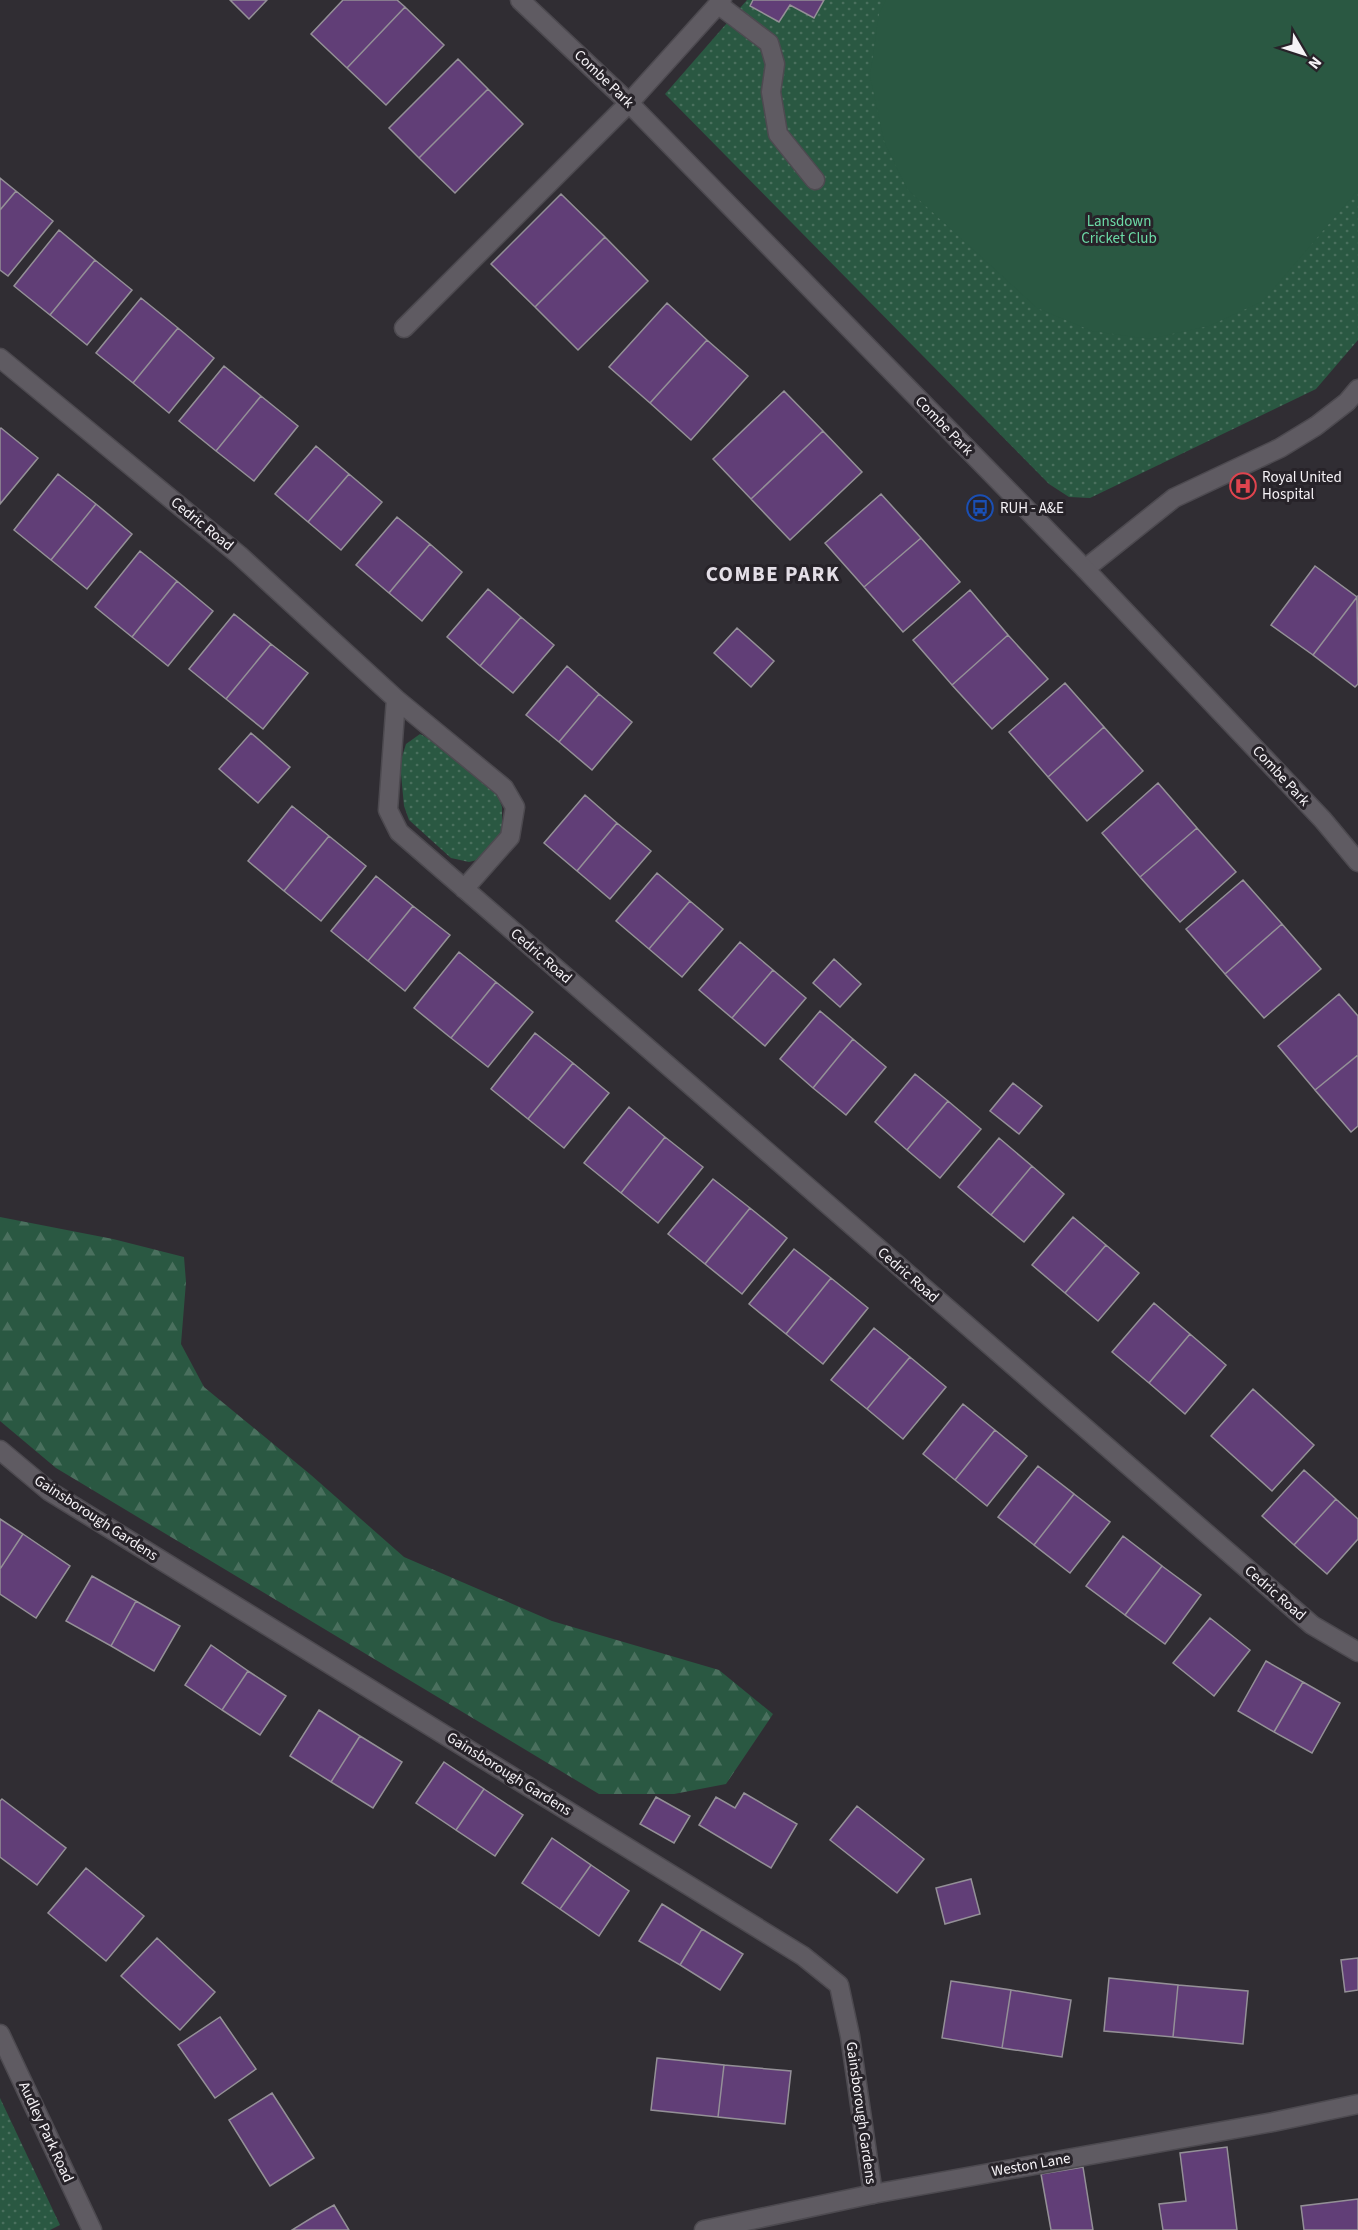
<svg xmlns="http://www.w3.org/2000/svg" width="1358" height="2230" viewBox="0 0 1358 2230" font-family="'Source Sans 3',sans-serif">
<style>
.grass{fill:url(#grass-dots)}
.forest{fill:url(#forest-firs)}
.pitch{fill:#2a5842}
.building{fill:#613e77;stroke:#949097;stroke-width:1.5}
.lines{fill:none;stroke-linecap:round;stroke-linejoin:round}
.service-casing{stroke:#4d4a50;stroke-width:21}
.minor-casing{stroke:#4d4a50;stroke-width:21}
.tertiary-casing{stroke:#4d4a50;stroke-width:21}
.service{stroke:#5f5b62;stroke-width:18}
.minor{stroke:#5f5b62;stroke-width:18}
.tertiary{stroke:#5f5b62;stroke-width:18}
.labels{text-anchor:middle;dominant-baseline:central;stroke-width:6;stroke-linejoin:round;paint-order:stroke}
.street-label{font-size:15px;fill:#f6f3f7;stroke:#272329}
.park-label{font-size:15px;fill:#6cdaa6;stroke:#272329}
.poi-label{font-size:15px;fill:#f6f3f7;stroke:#272329;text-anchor:start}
.district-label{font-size:21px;font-weight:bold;letter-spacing:1.5px;fill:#e4dfe7;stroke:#272329}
</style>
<defs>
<pattern id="grass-dots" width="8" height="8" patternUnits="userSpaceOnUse" patternTransform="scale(1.5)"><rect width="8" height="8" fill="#2a5842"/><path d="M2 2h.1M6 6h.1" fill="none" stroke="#4a705e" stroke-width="1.8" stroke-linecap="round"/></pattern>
<pattern id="forest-firs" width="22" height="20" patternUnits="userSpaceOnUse" patternTransform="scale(1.5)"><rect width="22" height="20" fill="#2a5842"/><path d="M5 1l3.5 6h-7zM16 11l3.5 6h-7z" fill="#4a705e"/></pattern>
</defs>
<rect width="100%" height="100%" fill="#302d33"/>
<!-- grass -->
<path class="grass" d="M747 0H1358V340L1316 389 1090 498 1069 497 1049 484 665 94Z
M420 734 435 742 498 796 502 807V828L498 840 481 859 469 862 451 858 409 820 404 806 400 763 406 744Z
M0 2098 60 2225 50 2230H0Z"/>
<!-- forest -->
<path class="forest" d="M0 1217 113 1239 184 1257 186 1282 181 1344 204 1387 311 1475 404 1557 552 1621 719 1670 773 1714 726 1784 674 1794H599L56 1468 0 1421Z"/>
<!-- pitch -->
<path class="pitch" d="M886 0H1358V190L1263 301 1209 326 1149 339 1092 331 1037 308 907 189 884 141 870 76 879 14Z"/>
<!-- building -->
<path class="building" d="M230 0H267L249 19Z
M343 0H397L405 7 347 68 311 34Z
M753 0H824L814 18 790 5 779 22 750 6Z
M405 7 444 45 386 105 347 68Z
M458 59 488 89 419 158 389 128Z
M488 89 523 124 455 193 419 158Z
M0 178 16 191 0 210Z
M16 191 53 221 8 276 0 270V210Z
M561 194 605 237 535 307 491 264Z
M59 230 95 260 50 315 14 286Z
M605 237 648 281 578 350 535 307Z
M95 260 132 290 87 345 50 315Z
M141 298 178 328 133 383 96 353Z
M667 303 707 340 650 403 609 367Z
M178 328 214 358 169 413 133 383Z
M707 340 748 376 691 440 650 403Z
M224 366 261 396 216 451 179 421Z
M784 391 823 431 751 499 713 459Z
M261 396 298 426 254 481 216 451Z
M1 428 38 458 0 504V429Z
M823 431 862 472 790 540 751 499Z
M316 446 349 474 308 522 275 494Z
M58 474 96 504 51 560 14 530Z
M349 474 382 502 341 550 308 522Z
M881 494 921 538 864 587 825 543Z
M96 504 132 534 87 589 51 560Z
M397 517 430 544 389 593 356 565Z
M921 538 960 582 903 632 864 587Z
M430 544 462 572 422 621 389 593Z
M140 551 177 581 132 637 95 607Z
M1315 566 1357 597 1313 655 1271 625Z
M177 581 213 611 168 666 132 637Z
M488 589 521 617 480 666 447 637Z
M970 590 1008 635 952 685 913 640Z
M1357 597 1358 684 1355 687 1313 655Z
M234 614 271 644 226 699 189 669Z
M521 617 554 645 513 693 480 666Z
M737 628 774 661 751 687 714 653Z
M1008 635 1048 679 992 729 952 685Z
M271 644 308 673 263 729 226 699Z
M567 666 599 694 559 742 526 715Z
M1065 683 1104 727 1048 777 1009 732Z
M599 694 632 722 592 770 559 742Z
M1104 727 1143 771 1087 821 1048 777Z
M251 733 290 767 258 803 219 769Z
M1158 783 1197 828 1140 877 1102 833Z
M585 795 617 823 577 871 544 843Z
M292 806 329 836 284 891 248 861Z
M617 823 651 851 610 899 577 871Z
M1197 828 1236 872 1180 922 1140 877Z
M329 836 366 866 321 921 284 891Z
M657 873 690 901 649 949 616 921Z
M376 876 413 906 368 961 331 931Z
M1243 880 1282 924 1225 974 1186 929Z
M690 901 723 929 682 977 649 949Z
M413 906 450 935 405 991 368 961Z
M1282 924 1321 969 1264 1018 1225 974Z
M740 942 773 970 732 1018 699 990Z
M459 952 496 982 451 1038 414 1008Z
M834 959 861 984 840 1007 813 983Z
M773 970 806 998 765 1046 732 1018Z
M496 982 533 1012 488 1067 451 1038Z
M1339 994 1358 1016V1055L1315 1090 1278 1046Z
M820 1011 853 1039 813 1088 780 1059Z
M535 1033 573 1063 528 1119 491 1089Z
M853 1039 886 1067 846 1115 813 1088Z
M1358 1055V1126L1351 1132 1315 1090Z
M573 1063 609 1093 564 1148 528 1119Z
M915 1074 948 1101 907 1150 875 1122Z
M1013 1083 1042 1106 1019 1134 990 1111Z
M948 1101 981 1129 940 1178 907 1150Z
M629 1107 665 1137 621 1193 584 1163Z
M665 1137 703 1167 658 1223 621 1193Z
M999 1138 1032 1166 991 1215 958 1187Z
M1032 1166 1064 1194 1024 1242 991 1215Z
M713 1179 750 1208 705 1264 668 1234Z
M750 1208 787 1238 742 1294 705 1264Z
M1073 1217 1106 1245 1065 1293 1032 1265Z
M1106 1245 1139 1273 1098 1321 1065 1293Z
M794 1249 831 1278 786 1334 749 1304Z
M831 1278 868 1308 823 1364 786 1334Z
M1154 1303 1190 1334 1149 1383 1112 1352Z
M874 1328 910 1357 867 1409 831 1380Z
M1190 1334 1226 1365 1185 1414 1149 1383Z
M910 1357 946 1387 903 1439 867 1409Z
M1253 1389 1314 1445 1272 1491 1211 1436Z
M963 1404 995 1430 955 1480 923 1454Z
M995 1430 1027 1456 987 1506 955 1480Z
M1038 1466 1074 1494 1034 1545 998 1517Z
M1304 1470 1336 1499 1294 1545 1262 1516Z
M1074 1494 1110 1522 1070 1573 1034 1545Z
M1336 1499 1358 1519V1539L1327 1574 1294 1545Z
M0 1519 23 1534 0 1569Z
M23 1534 70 1566 36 1618 0 1594V1569Z
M1123 1536 1162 1566 1125 1615 1086 1586Z
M1162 1566 1201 1595 1165 1644 1125 1615Z
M92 1576 136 1601 111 1646 66 1621Z
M136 1601 180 1626 154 1671 111 1646Z
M1210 1618 1250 1650 1214 1696 1173 1663Z
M211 1645 248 1671 222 1710 185 1685Z
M1266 1661 1303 1682 1274 1732 1238 1711Z
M248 1671 286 1696 260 1735 222 1710Z
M1303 1682 1340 1703 1312 1753 1274 1732Z
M319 1710 360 1736 331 1782 290 1756Z
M360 1736 402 1762 373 1808 331 1782Z
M444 1762 484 1789 456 1830 416 1803Z
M484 1789 523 1815 495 1856 456 1830Z
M744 1793 797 1824 771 1868 699 1825 716 1797 735 1808Z
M656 1797 690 1816 674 1843 640 1824Z
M2 1799 66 1848 37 1885 0 1857V1801Z
M857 1806 924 1859 897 1893 830 1840Z
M552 1838 591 1865 560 1909 522 1883Z
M591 1865 629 1891 599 1936 560 1909Z
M86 1868 144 1916 106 1961 48 1913Z
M971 1879 980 1914 945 1924 936 1888Z
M662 1904 702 1929 680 1965 639 1941Z
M702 1929 743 1954 720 1990 680 1965Z
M157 1938 215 1992 180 2030 121 1976Z
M1358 1958V1990L1345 1992 1341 1960Z
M1109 1978 1178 1985 1173 2037 1104 2031Z
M951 1981 1011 1990 1002 2048 942 2038Z
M1178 1985 1248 1991 1243 2044 1173 2037Z
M1011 1990 1071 2000 1062 2057 1002 2048Z
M220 2017 256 2069 215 2098 178 2045Z
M657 2058 724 2065 718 2117 651 2110Z
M724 2065 791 2071 785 2124 718 2117Z
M272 2093 314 2158 270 2186 229 2120Z
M1227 2147 1237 2230H1163L1159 2204 1186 2201 1180 2153Z
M1083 2167 1093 2230H1051L1041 2174Z
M1358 2199V2230H1304L1301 2206Z
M334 2205 349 2230H292L318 2214Z"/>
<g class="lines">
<!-- service casing -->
<g class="service-casing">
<path id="service" d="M719 5 769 43 775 64 771 92 778 134 815 180
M404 328 629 103 722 0
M1085 569 1174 498 1280 448 1316 426 1347 402 1358 389"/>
</g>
<!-- minor casing -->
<g class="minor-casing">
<path id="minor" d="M0 358 239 555 396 699 504 788 515 807 510 837 464 889
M396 699 388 810 399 832 1312 1625 1358 1652
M0 1450 49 1491 803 1956 839 1985 850 2036 873 2194
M0 2034 92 2230"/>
</g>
<!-- tertiary casing -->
<g class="tertiary-casing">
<path id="tertiary" d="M520 0 629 103 1085 569 1323 820 1358 862
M704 2230 873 2194 1273 2122 1358 2104"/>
</g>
<!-- service -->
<use href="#service" class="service"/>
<!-- minor -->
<use href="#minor" class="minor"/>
<!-- tertiary -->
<use href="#tertiary" class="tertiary"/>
</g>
<!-- icons -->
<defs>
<g id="hospital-ring" transform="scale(1.35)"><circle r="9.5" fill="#272329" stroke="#e0444e" stroke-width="1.5"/><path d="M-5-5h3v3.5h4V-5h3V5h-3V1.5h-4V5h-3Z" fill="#e0444e"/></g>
<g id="bus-ring" transform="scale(1.35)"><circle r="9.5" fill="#272329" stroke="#1a4fb4" stroke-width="1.5"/><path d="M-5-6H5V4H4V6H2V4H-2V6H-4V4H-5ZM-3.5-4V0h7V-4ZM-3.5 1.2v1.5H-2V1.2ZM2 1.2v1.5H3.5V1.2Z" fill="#1a4fb4"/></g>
</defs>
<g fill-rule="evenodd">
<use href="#hospital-ring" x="1243" y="486"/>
<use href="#bus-ring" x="980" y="508"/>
</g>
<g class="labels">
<!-- street labels -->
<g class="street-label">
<text transform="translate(604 79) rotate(44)">Combe Park</text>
<text transform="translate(944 426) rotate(46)">Combe Park</text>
<text transform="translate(202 524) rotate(39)">Cedric Road</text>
<text transform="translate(1281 776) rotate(47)">Combe Park</text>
<text transform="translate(541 956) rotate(41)">Cedric Road</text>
<text transform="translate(908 1275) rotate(41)">Cedric Road</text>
<text transform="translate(96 1518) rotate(33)">Gainsborough Gardens</text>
<text transform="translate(1275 1593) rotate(41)">Cedric Road</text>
<text transform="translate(509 1774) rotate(32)">Gainsborough Gardens</text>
<text transform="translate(861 2113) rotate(82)">Gainsborough Gardens</text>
<text transform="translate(46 2132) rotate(65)">Audley Park Road</text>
<text transform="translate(1031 2165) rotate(-10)">Weston Lane</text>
</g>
<!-- park labels -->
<g class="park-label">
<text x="1119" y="221">Lansdown<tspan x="1119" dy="17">Cricket Club</tspan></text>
</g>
<!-- poi labels -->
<g class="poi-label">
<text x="1262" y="477">Royal United<tspan x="1262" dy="17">Hospital</tspan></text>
<text x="1000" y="508">RUH - A&amp;E</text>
</g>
<!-- district labels -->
<g class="district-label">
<text x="773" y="574">COMBE PARK</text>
</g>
</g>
<!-- north arrow -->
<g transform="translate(1304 54) rotate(129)" stroke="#272329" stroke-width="4.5" paint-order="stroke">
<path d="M0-4.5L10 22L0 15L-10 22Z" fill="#f6f3f7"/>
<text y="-9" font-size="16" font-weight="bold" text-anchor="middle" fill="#f6f3f7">N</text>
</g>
</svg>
